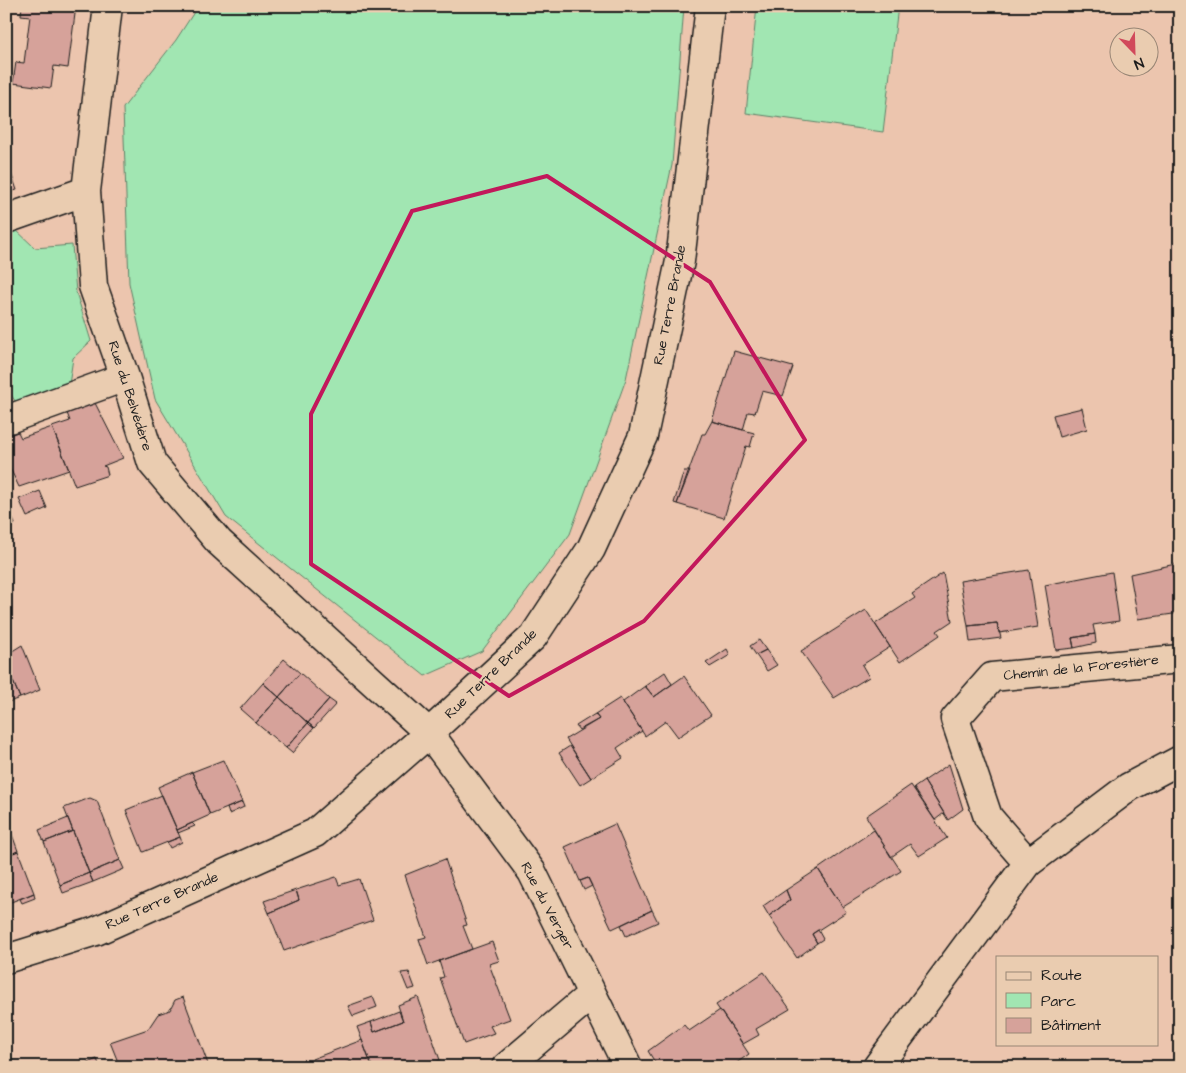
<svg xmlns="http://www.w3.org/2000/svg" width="1186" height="1073" viewBox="0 0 1186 1073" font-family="'Architects Daughter',sans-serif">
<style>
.green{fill:#a1e6b2;stroke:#5e8167}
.building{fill:#d6a29a;stroke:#1c1c1c}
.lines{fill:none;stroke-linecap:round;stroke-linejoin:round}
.minor-casing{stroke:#1c1c1c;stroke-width:31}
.minor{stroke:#eaccb0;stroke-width:28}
.marked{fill:none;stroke:#c2185b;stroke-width:4;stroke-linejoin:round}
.labels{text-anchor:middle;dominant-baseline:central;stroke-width:4.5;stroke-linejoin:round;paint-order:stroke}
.street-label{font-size:14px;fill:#1c1c1c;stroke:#eaccb0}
</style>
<rect width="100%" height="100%" fill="#ecc5ae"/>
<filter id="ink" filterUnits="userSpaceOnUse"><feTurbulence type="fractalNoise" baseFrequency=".02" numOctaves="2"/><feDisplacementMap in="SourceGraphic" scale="10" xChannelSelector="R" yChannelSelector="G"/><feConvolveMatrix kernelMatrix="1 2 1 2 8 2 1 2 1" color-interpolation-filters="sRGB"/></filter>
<g filter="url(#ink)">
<!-- green -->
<path class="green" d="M198 6H684L672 165 626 379 570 534 482 651 425 676 226 517 155 399 129 283 123 108 176 40Z
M757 6H898L883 132 746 113Z
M13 227 35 248 72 245 76 292 91 341 73 358 69 385 17 404 6 387V229Z"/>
<!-- building -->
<path class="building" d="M22 6H76L68 68 54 66 51 88 13 83 16 62 24 63 30 16 21 15Z
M6 159 17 190 6 193Z
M734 351 793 367 783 396 762 391 755 413 748 412 743 430 712 421Z
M95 403 123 458 103 466 106 467 108 475 75 486 52 427 70 421 67 413Z
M1082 408 1087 429 1059 437 1053 415Z
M712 421 754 433 750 447 746 446 724 518 677 504 702 434H705Z
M52 427 69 470 19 487 6 460V436L18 432 21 438Z
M684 471H690L677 504 674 503Z
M40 491 47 508 27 517 19 499Z
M6 502 15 524 6 527Z
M1180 563V613L1138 619 1130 574Z
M1029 570 1038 627 999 633 997 623 968 626 960 581Z
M1112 572 1119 621 1093 625 1095 634 1072 638 1074 648 1056 650 1045 585Z
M943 573 952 621 937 631 940 635 900 662 875 624 915 598 912 594Z
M866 610 890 647 862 665 869 677 834 698 801 651Z
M997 623 1001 638 970 642 968 626Z
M1095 634 1096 643 1074 648 1072 638Z
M759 640 766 650 756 655 750 646Z
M22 645 40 690 20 698 6 665V655Z
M727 649 730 655 710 667 706 663Z
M766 650 777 665 767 671 756 655Z
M284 659 300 673 279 697 263 683Z
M6 665 20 698 6 703Z
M665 672 672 684 654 697 645 686Z
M300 673 329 699 308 723 279 697Z
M684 676 711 715 678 737 666 721 645 736 623 702 645 686 654 697Z
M263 683 279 697 256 723 240 709Z
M279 697 308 723 286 748 256 723Z
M620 698 642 731 617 748 623 758 591 778 566 739 599 719 595 714Z
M329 699 336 704 314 728 308 723Z
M595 714 599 719 579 730 576 726Z
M308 723 314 728 292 753 286 748Z
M570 746 591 778 580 785 559 753Z
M223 760 242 802 210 815 192 772Z
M949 764 963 809 948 820 924 781Z
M192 772 210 815 177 830 158 787Z
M924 781 944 813 935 820 914 788Z
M911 785 947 838 919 856 910 844 891 857 866 816Z
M162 795 180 837 143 852 126 810Z
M90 798 97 801 120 860 89 873 64 808Z
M242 802 244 807 229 814 227 808Z
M68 818 73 831 44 842 39 830Z
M192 823 195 826 178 833 177 830Z
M615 824 652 910 612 929 588 878 580 881 565 847Z
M10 829 18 851 6 856V830Z
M874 830 901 871 843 907 818 869Z
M73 831 89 873 60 885 44 842Z
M180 837 182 842 170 848 167 842Z
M18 851 34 893 6 904V856Z
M445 859 467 925 463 926 472 949 428 965 419 939 426 937 405 875Z
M120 860 124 869 93 882 89 873Z
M818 869 846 912 812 934 817 943 797 958 769 916 790 900 786 890Z
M89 873 93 882 63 893 60 885Z
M336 877 339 885 359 879 373 920 284 951 269 913 299 900 296 890Z
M588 878 592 886 584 890 580 881Z
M296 890 299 900 269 913 264 901Z
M786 890 790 900 769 916 763 906Z
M34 893 35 898 22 903 20 899Z
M652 910 658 922 626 936 621 925Z
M818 930 823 939 817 943 812 934Z
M492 942 499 961 489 964 510 1019 490 1026 494 1033 464 1044 440 978 444 977 439 961Z
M409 972 415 988 408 990 401 973Z
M764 972 790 1009 756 1029 759 1035 743 1044 716 1005Z
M183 997 208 1064 201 1067H120L110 1042 148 1029 158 1014 170 1010 175 1000Z
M373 997 377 1007 353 1016 348 1006Z
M418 997 440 1060 421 1067H372L357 1027 371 1022 374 1032 403 1021 398 1005Z
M720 1010 749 1054 731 1067H658L648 1051 684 1025 689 1031Z
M399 1011 403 1021 374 1032 371 1022Z
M362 1040 372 1067H353L351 1061 338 1067H315L312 1059Z
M97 1059 100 1067H78Z
M351 1061 353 1067H338Z"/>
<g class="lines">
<!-- minor casing -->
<g class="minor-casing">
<path id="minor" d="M108 6 86 191 93 286 125 377 152 463 219 542 429 733 532 872 628 1067
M6 219 86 191
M6 420 125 377
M1028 863 988 817 955 719 992 677 1180 659
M6 959 96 931 315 833 429 733 533 637 591 549 643 436 680 261 710 6
M506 1067 592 994
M877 1067 1028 863 1129 787 1180 760"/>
</g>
<!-- minor -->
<use href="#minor" class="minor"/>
</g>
</g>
<!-- marked area -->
<path class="marked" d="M547 176 710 282 805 440 644 621 509 696 311 564V414L412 211Z"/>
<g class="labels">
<!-- street labels -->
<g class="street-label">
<text transform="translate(670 305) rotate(-79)">Rue Terre Brande</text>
<text transform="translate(130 396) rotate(72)">Rue du Belvédère</text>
<text transform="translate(1081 668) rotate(-6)">Chemin de la Forestière</text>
<text transform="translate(491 674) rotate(-44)">Rue Terre Brande</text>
<text transform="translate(162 901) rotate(-24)">Rue Terre Brande</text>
<text transform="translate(547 906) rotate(62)">Rue du Verger</text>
</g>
</g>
<!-- margin -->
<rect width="1186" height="1073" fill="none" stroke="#eaccb0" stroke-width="25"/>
<rect x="12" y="12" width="1161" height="1048" fill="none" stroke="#1c1c1c" stroke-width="2" filter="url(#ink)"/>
<!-- legend -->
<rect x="996" y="956" width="162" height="90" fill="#eaccb0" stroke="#988675"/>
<rect x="1006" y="972" width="25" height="8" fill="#eaccb0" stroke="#988675"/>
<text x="1041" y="980" font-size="15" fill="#1c1c1c">Route</text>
<rect x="1006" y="993" width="25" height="15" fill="#a1e6b2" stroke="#988675"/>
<text x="1041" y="1006" font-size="15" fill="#1c1c1c">Parc</text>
<rect x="1006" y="1018" width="25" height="15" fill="#d6a29a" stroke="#988675"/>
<text x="1041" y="1030" font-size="15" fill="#1c1c1c">Bâtiment</text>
<!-- north arrow -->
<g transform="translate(1134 52) rotate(157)"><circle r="24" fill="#eaccb0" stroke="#988675"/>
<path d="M0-4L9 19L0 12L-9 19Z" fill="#d1495b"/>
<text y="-8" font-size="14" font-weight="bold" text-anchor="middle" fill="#1c1c1c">N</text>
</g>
</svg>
